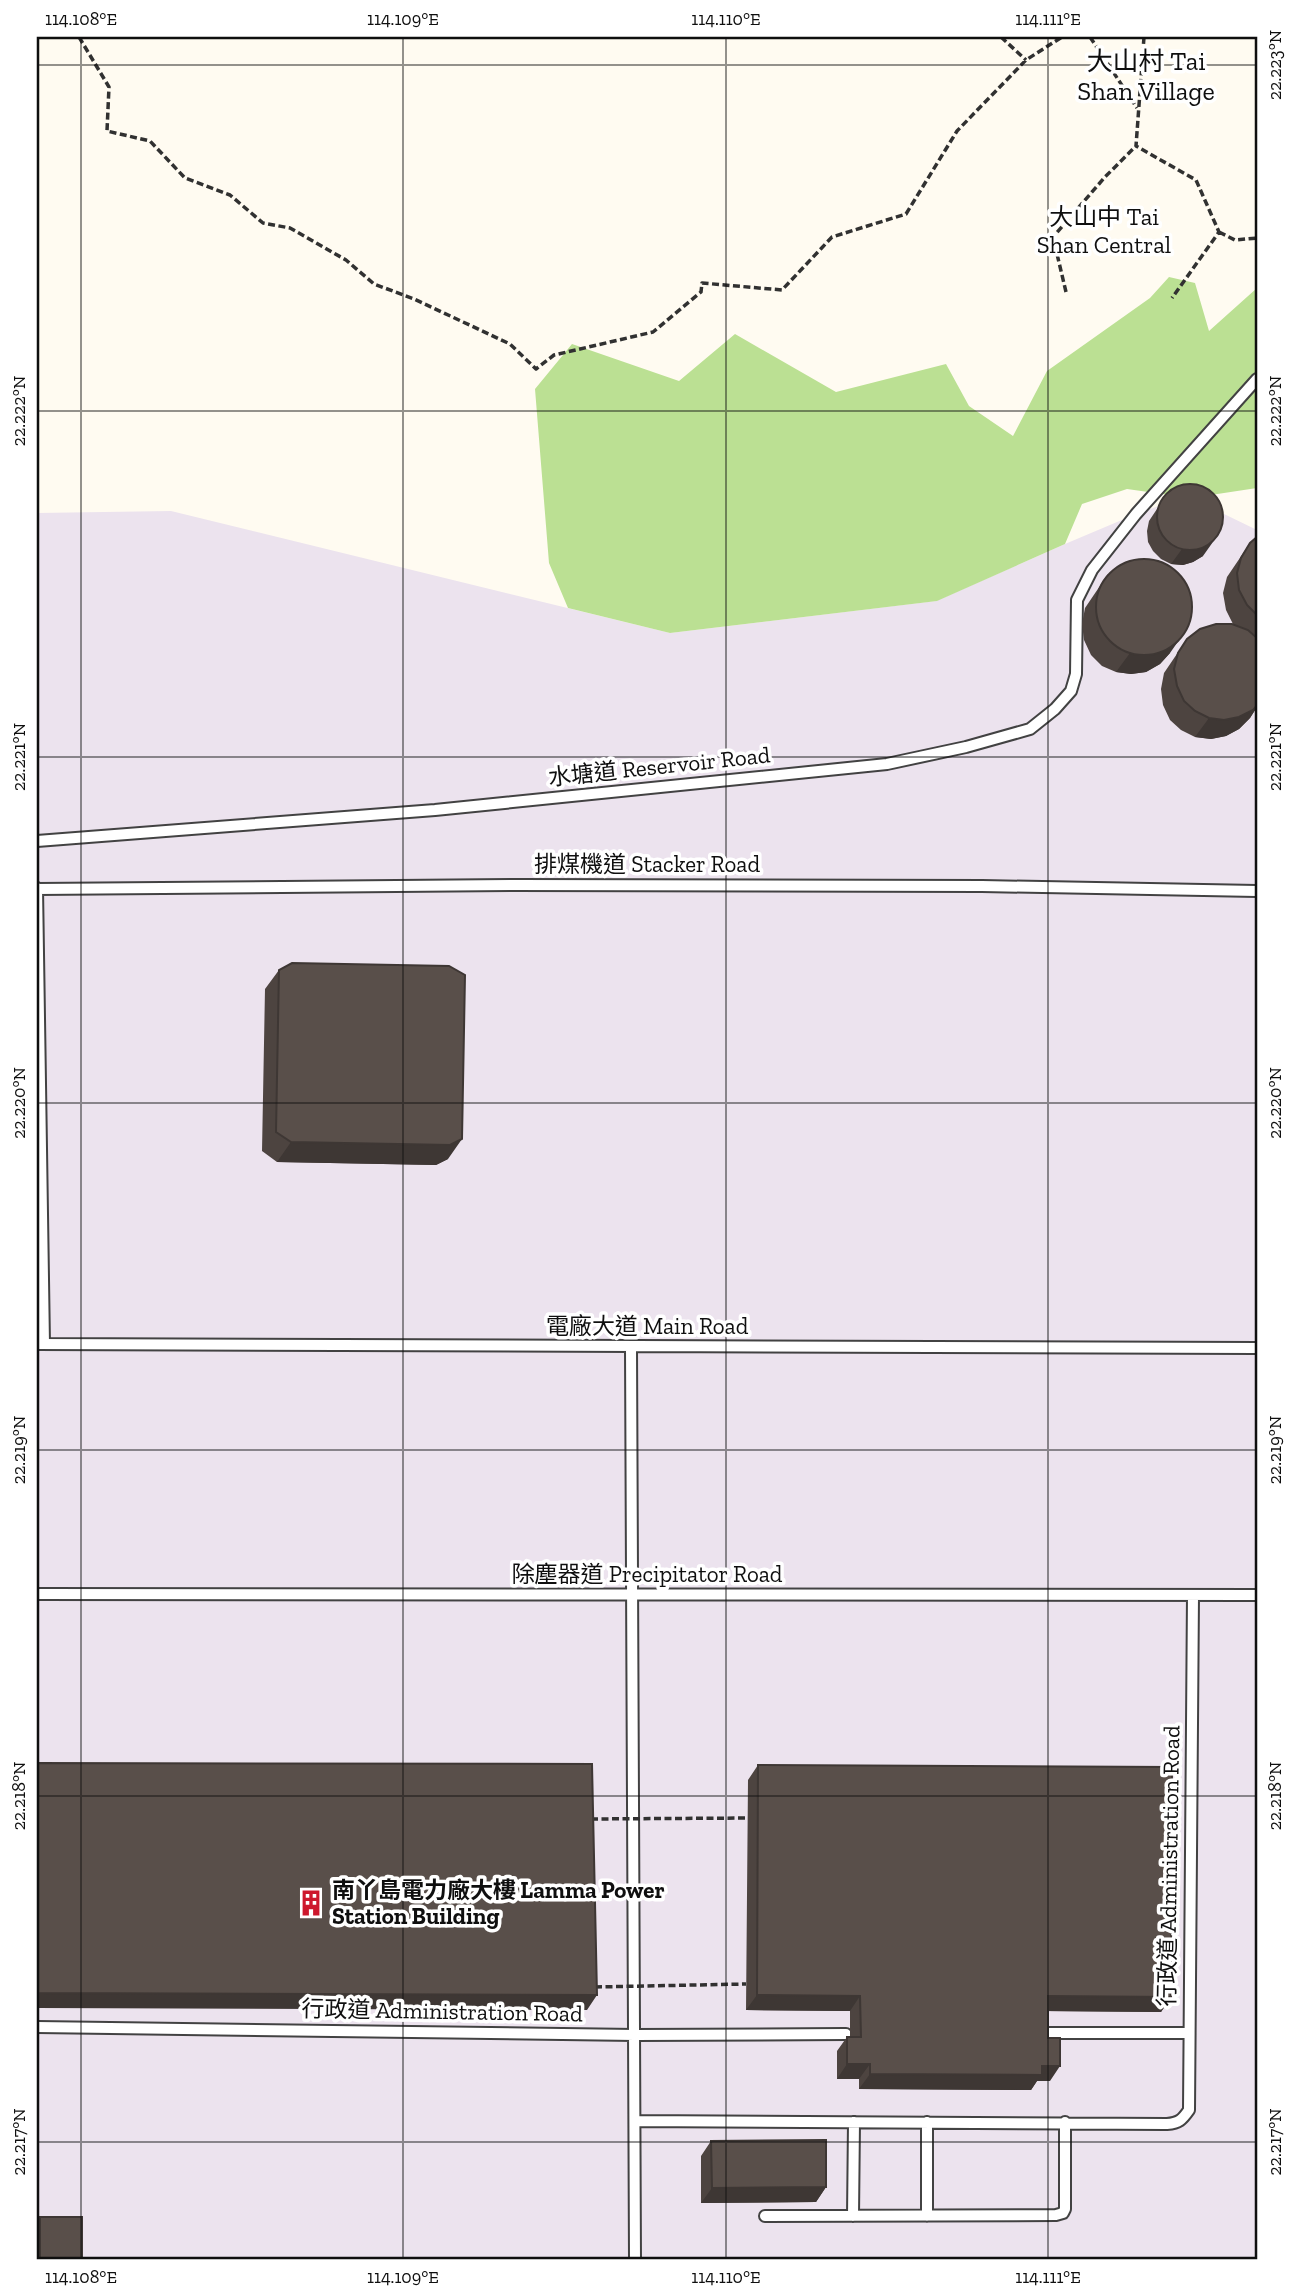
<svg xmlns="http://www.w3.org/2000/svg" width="1294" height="2296" viewBox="0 0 1294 2296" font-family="'Zilla Slab','Noto Sans TC',serif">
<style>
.industrial{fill:#ece3ee}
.forest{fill:#bbe093}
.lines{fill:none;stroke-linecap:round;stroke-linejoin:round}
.lane-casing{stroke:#424242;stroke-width:14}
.path{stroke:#313131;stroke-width:3.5;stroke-dasharray:7 3.5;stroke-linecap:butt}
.lane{stroke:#fff;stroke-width:10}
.path-bridge{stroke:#313131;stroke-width:3.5;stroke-dasharray:7 3.5;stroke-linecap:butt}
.wall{fill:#4d4440}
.shaded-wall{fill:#3e3734}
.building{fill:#594f4a;stroke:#3e3734;stroke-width:2}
.ticks{fill:none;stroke:#0f0f0f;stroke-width:2;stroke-opacity:0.45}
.labels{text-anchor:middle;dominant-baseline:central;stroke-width:7;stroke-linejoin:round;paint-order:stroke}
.street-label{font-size:23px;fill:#0f0f0f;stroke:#fff}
.poi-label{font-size:23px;font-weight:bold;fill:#0f0f0f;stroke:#fff;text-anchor:start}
.neighbourhood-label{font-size:24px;fill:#0f0f0f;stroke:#fff}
.quarter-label{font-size:26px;fill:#0f0f0f;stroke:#fff}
.neatline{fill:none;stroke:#0f0f0f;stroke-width:2.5}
.ticks-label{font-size:18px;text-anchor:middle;fill:#0f0f0f}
</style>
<rect width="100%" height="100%" fill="#fffbf1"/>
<!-- industrial -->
<path class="industrial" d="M1187 496 1257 530V2259H37V513L171 511 670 633 936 601 1065 544 1136 514Z"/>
<!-- forest -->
<path class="forest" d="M1169 277 1195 283 1209 331 1257 288V488L1191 498 1127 489 1082 504 1065 544 937 601 670 633 568 608 549 563 535 389 572 344 679 381 735 334 836 392 946 364 969 406 1013 436 1047 371 1150 298Z"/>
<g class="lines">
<!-- lane casing -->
<g class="lane-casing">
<path id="lane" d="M37 841 435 810 887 764 966 747 1030 729 1055 709 1071 691 1076 674 1077 600 1092 570 1136 514 1257 379
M37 888 44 1344
M37 889 515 885 982 886 1257 891
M37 1344 1257 1348
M631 1348 635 2259
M37 1594 1257 1595
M37 2027 635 2035 846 2034
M1043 2033H1189
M635 2121 1167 2124C1179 2123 1182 2120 1189 2110L1193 1595
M927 2122V2216
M765 2216 1056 2215 1063 2213 1065 2209V2122
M853 2216 854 2122"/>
</g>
<!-- path -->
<path class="path" d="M79 37 109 87 107 131 150 141 185 178 230 195 263 223 290 228 346 260 374 284 414 299 510 344 536 369 554 355 653 332 701 292 702 283 782 290 832 237 906 214 957 131 1026 60 1062 37
M1001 37 1026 60
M1090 37 1137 108
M1144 37 1136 146 1196 180 1219 232 1172 298
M1219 232 1235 240 1257 238
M1066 292 1053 237 1105 177 1136 146"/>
<!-- lane -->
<use href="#lane" class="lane"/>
<!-- path-bridge -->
<path class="path-bridge" d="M591 1819 747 1818
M595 1987 746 1984"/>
</g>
<!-- wall -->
<path class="wall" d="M1159 506 1203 556 1193 562 1183 565 1171 564 1161 559 1153 551 1148 542 1147 531 1149 521Z
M1257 537V707L1250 718 1239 729 1226 736 1211 739 1195 737 1181 730 1170 720 1163 705 1161 689 1164 673 1187 639 1233 624 1226 610 1223 593 1227 577 1250 543Z
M1108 574 1170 653 1160 664 1146 672 1131 674 1116 672 1102 666 1091 655 1084 640 1082 624 1085 608Z
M279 970 448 1159 436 1165 277 1162 262 1151 265 989Z
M758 1765 1171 1997 1161 2012 1048 2011 1050 2081H1037L1031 2090 859 2089V2079H837V2051L847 2037H850V2011L746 2010 748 1780Z
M711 2141 826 2187 816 2202 701 2203V2156Z
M40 2217 82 2259H37V2221Z"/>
<!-- shaded-wall -->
<path class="shaded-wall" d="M1220 532 1203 556 1193 562 1183 565 1171 564 1182 549Z
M1184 633 1170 653 1160 664 1146 672 1131 674 1116 672 1130 653Z
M1257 705V707L1250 718 1239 729 1226 736 1211 739 1195 737 1209 718Z
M462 1139 448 1159 436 1165 277 1162 291 1142Z
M37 1993 597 1995 587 2010 37 2008Z
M757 1995 860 1996 850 2011 746 2010Z
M1048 1996 1171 1997 1161 2012 1037 2011Z
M847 2064H870L859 2079H837Z
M1042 2066H1060L1050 2081H1037L1031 2090 859 2089 870 2074Z
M826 2187 816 2202 701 2203 712 2188Z"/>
<!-- building -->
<path class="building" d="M1157 517a33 33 0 1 1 66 0a33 33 0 1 1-66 0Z
M1257 537V615L1247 605 1239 590 1237 573 1241 558 1250 543Z
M1096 607a48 48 0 1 1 96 0a48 48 0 1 1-96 0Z
M1216 624H1232L1248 630 1257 638V705L1253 710 1239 717 1224 720 1209 718 1195 711 1184 701 1177 686 1174 669 1178 653 1187 639 1200 629Z
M292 963 449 966 465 975 462 1139 450 1145 291 1142 276 1132 279 970Z
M37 1763 592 1764 597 1995 37 1993Z
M758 1765 1172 1767 1171 1997 1048 1996V2038H1060V2066H1042V2075L870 2074V2064H847V2037H861L860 1996 757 1995Z
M826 2140V2187L712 2188 711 2141Z
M40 2217H82V2259H40Z"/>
<!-- ticks -->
<path class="ticks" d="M81 37V2259M403 37V2259M726 37V2259M1048 37V2259M37 65H1257M37 411H1257M37 757H1257M37 1103H1257M37 1450H1257M37 1796H1257M37 2142H1257"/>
<!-- icons -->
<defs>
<g id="building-bare" transform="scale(2.1)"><path d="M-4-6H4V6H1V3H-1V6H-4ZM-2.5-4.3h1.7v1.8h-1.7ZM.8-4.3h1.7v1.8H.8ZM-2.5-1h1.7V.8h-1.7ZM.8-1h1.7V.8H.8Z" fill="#cd182d" stroke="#fff" stroke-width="2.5" paint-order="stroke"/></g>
</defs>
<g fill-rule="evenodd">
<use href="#building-bare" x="311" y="1903"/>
</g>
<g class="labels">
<!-- street labels -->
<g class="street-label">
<text transform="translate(659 766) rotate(-6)">水塘道 Reservoir Road</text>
<text x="647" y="864">排煤機道 Stacker Road</text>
<text x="647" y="1326">電廠大道 Main Road</text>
<text x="647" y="1574">除塵器道 Precipitator Road</text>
<text transform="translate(1169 1866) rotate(-89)">行政道 Administration Road</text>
<text transform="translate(442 2011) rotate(1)">行政道 Administration Road</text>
</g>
<!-- poi labels -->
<g class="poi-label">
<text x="332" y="1890">南丫島電力廠大樓 Lamma Power<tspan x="332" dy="26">Station Building</tspan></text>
</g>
<!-- neighbourhood labels -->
<g class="neighbourhood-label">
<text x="1104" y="216">大山中 Tai<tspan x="1104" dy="28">Shan Central</tspan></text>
</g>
<!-- quarter labels -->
<g class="quarter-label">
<text x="1146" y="61">大山村 Tai<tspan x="1146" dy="30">Shan Village</tspan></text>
</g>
</g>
<!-- border -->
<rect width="1294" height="2296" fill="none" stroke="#ffffff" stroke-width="77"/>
<rect x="38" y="38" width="1218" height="2220" class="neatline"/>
<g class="ticks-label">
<text x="81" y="25">114.108°E</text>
<text x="403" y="25">114.109°E</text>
<text x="726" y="25">114.110°E</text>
<text x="1048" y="25">114.111°E</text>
<text transform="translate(1275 65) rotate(-90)" y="6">22.223°N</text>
<text transform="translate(19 411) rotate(-90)" y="6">22.222°N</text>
<text transform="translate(1275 411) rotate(-90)" y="6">22.222°N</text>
<text transform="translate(19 757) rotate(-90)" y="6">22.221°N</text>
<text transform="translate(1275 757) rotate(-90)" y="6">22.221°N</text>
<text transform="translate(19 1103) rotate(-90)" y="6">22.220°N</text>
<text transform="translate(1275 1103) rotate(-90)" y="6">22.220°N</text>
<text transform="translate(19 1450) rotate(-90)" y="6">22.219°N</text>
<text transform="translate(1275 1450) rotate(-90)" y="6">22.219°N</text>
<text transform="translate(19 1796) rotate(-90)" y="6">22.218°N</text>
<text transform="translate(1275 1796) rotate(-90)" y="6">22.218°N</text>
<text transform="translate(19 2142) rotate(-90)" y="6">22.217°N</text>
<text transform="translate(1275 2142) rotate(-90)" y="6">22.217°N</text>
<text x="81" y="2283">114.108°E</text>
<text x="403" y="2283">114.109°E</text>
<text x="726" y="2283">114.110°E</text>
<text x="1048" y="2283">114.111°E</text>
</g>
</svg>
